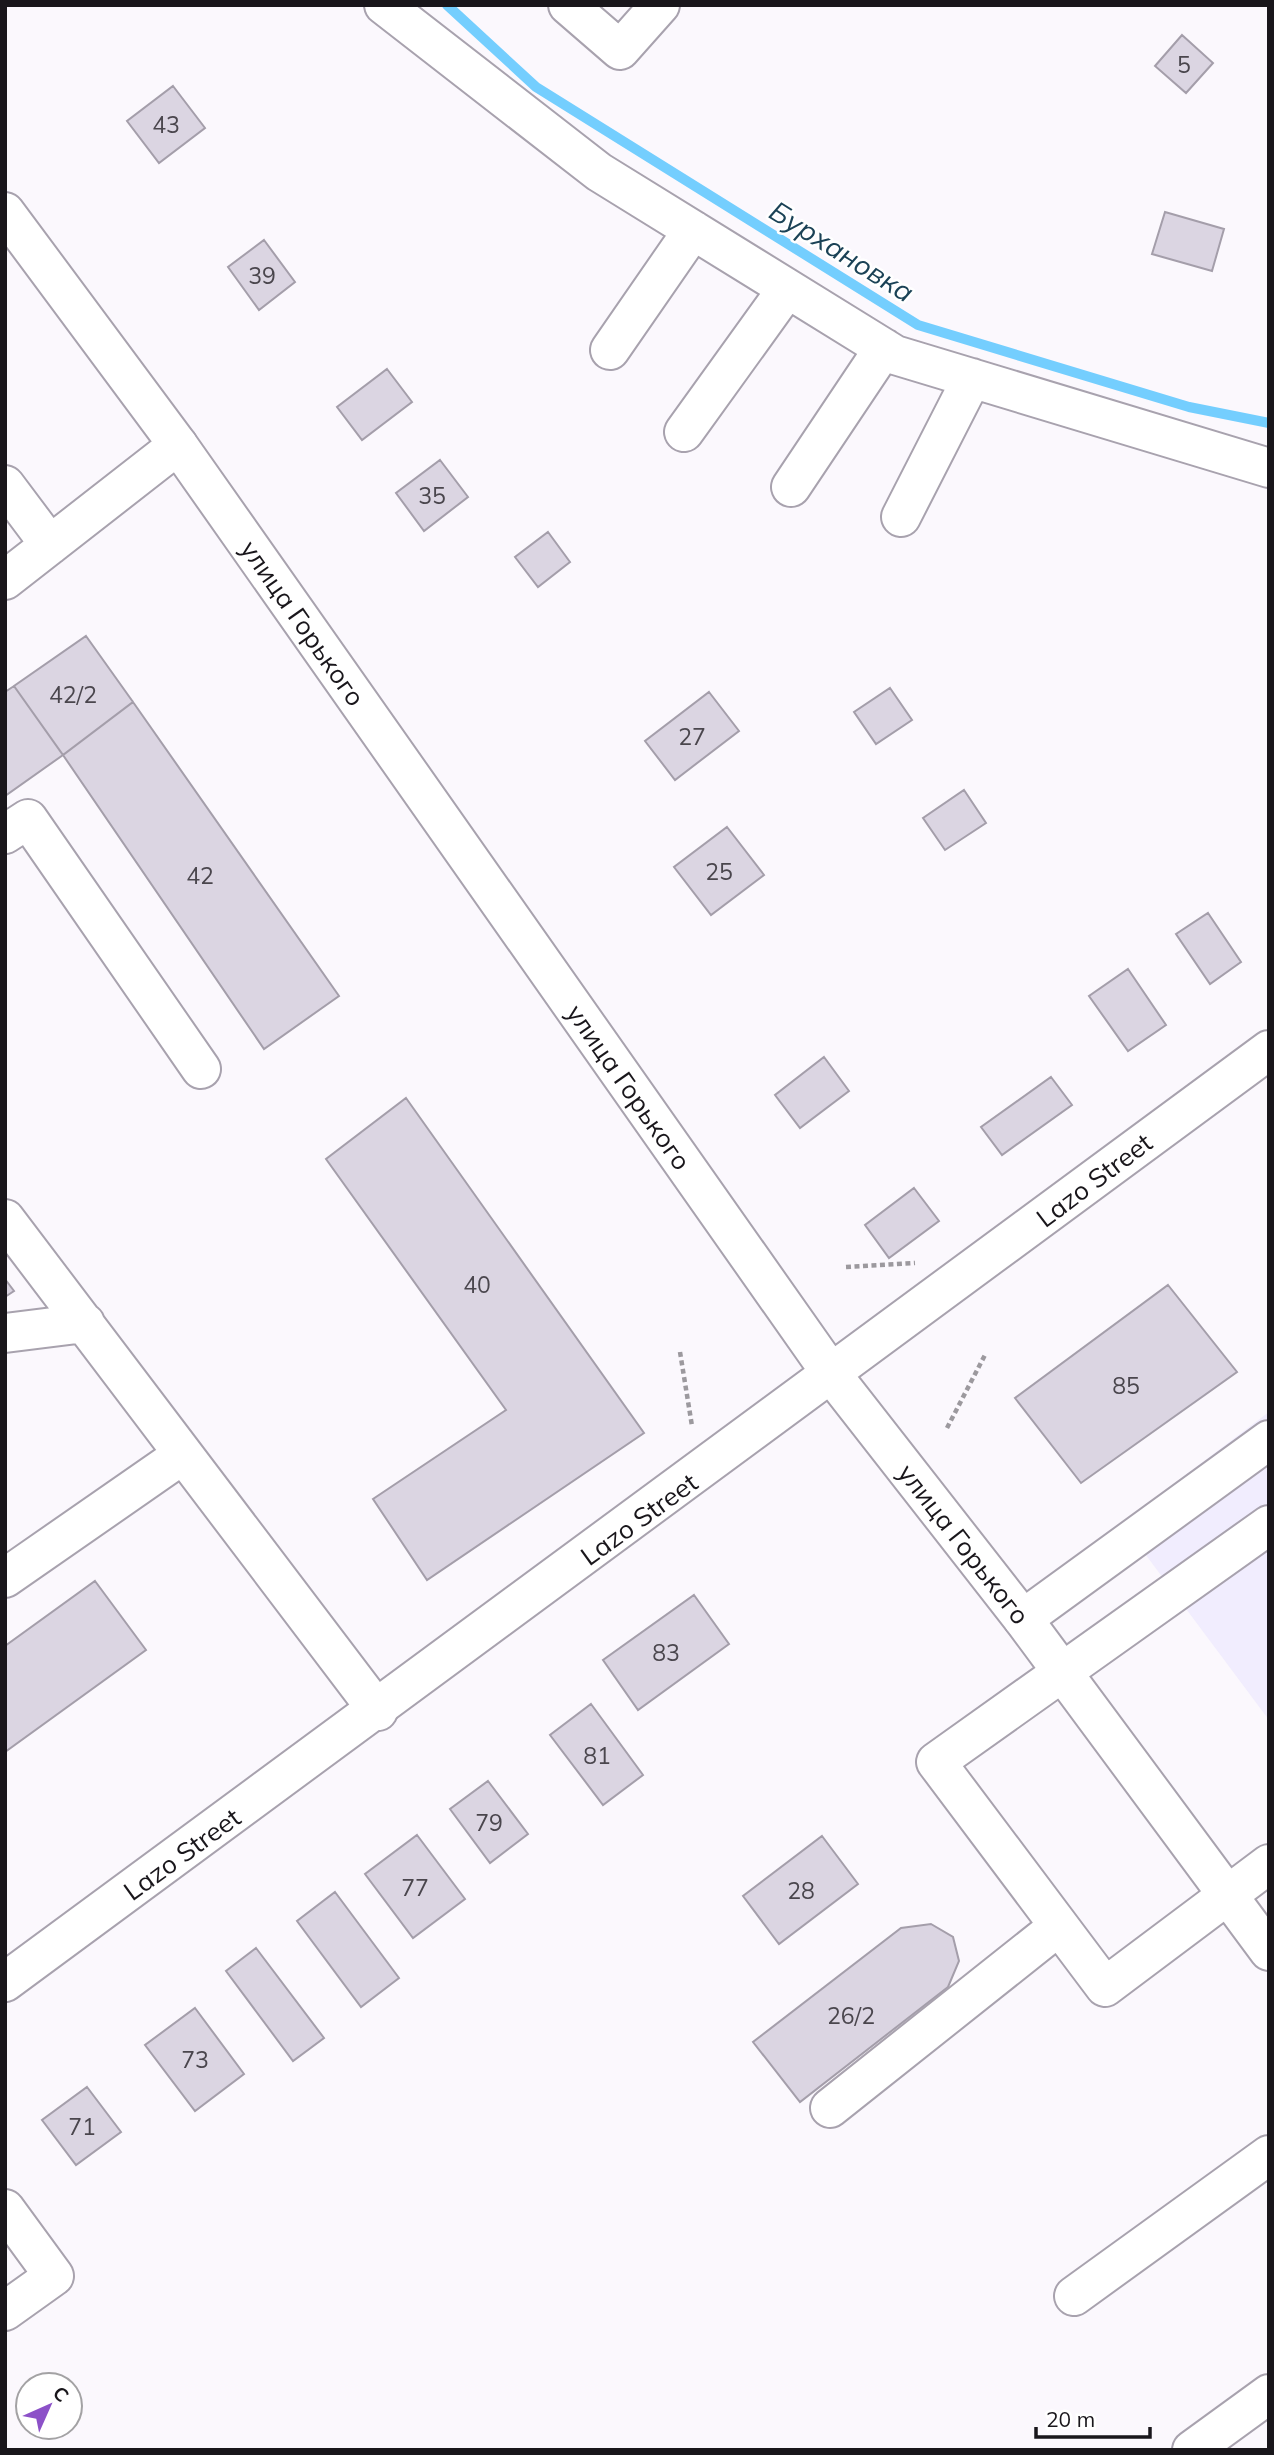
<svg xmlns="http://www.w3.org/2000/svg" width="1274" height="2455" viewBox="0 0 1274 2455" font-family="Mulish,sans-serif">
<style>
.industrial{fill:#f1edfe}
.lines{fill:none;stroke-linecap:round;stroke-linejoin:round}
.stream{stroke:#74cefe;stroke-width:10}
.building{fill:#dbd5e2;stroke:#a49eaa;stroke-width:2}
.minor-casing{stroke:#a8a2ae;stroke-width:42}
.major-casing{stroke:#a8a2ae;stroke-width:42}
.path{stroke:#9c999e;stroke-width:4.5;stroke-dasharray:5 3.5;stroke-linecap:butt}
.minor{stroke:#fff;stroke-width:38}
.major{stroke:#fff;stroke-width:38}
.labels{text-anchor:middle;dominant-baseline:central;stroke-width:5;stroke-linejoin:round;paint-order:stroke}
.number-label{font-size:23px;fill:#4a464d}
.street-label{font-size:26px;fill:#19161b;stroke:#fff}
.water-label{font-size:28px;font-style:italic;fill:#1b4256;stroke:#fff}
</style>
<rect width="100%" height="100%" fill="#fbf8fd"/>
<!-- industrial -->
<path class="industrial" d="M1269 1412V1720L1122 1523Z"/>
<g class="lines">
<!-- stream -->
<path class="stream" d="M447 5 536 87 918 325 1189 407 1269 423"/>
</g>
<!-- building -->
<path class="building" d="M1182 35 1213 63 1186 93 1155 66Z
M173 86 205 128 159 163 127 121Z
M1165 212 1224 229 1212 271 1152 254Z
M264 240 295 282 259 310 228 267Z
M387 369 412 402 362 440 337 407Z
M440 460 468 497 424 531 396 493Z
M548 532 570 562 538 587 515 557Z
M86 636 133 702 63 755 14 686Z
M14 686 63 755 5 796V692Z
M890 688 912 720 876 744 854 712Z
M709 692 739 731 675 780 645 741Z
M133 702 339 996 264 1049 63 755Z
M964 790 986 823 945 850 923 818Z
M727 827 764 875 711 915 674 867Z
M1208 913 1241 962 1210 984 1176 934Z
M1128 969 1166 1025 1128 1051 1089 996Z
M824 1057 849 1091 800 1128 775 1095Z
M1051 1077 1072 1105 1002 1155 981 1127Z
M406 1098 644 1433 427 1580 373 1499 506 1410 326 1159Z
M914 1188 939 1221 889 1258 865 1225Z
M5 1279 14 1291 5 1297Z
M1168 1285 1237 1372 1081 1483 1015 1398Z
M1168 1285 1237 1372 1081 1483 1015 1398Z
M95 1581 146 1650 5 1752V1646Z
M694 1595 729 1644 638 1710 603 1660Z
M591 1704 643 1775 603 1805 550 1735Z
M488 1781 528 1834 490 1863 450 1809Z
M417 1835 465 1899 413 1938 365 1874Z
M822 1836 858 1884 779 1944 743 1896Z
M335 1892 399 1978 361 2007 297 1921Z
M931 1924 953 1937 959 1961 948 1987 800 2102 753 2042 901 1928Z
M256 1948 324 2038 293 2061 226 1971Z
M195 2008 244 2074 195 2111 145 2045Z
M87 2087 121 2132 76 2165 42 2120Z"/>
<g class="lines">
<!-- minor casing -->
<g class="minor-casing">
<path id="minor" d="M384 5 599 172 895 355 1269 468
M568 5 620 50 660 5
M610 350 693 230
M684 432 787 289
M5 485 50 545
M791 487 884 348
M901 517 972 378
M5 580 178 445
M5 834 28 819 201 1069
M5 1219 378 1711
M5 1333 85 1323
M1269 1525 936 1762 1105 1987 1269 1864
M5 1578 182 1455
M1023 1619 1269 1440
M830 2108 1059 1926
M5 2209 54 2276 5 2311
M1074 2296 1269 2155
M1192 2450 1269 2394"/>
</g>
<!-- major casing -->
<g class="major-casing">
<path id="major" d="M5 212 178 445 833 1376 1023 1619 1269 1951
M5 1982C429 1674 850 1363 1269 1050"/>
</g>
<!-- path -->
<path class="path" d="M846 1267 915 1263
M680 1352 692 1426
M947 1428 986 1353"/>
<!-- minor -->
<use href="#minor" class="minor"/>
<!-- major -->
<use href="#major" class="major"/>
</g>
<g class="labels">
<!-- number labels -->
<g class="number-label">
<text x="1184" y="64">5</text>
<text x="166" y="124">43</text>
<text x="262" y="275">39</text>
<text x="432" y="495">35</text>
<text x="73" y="694">42/2</text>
<text x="692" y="736">27</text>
<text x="719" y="871">25</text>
<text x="200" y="875">42</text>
<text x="477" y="1284">40</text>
<text x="1126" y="1385">85</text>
<text x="666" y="1652">83</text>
<text x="597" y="1755">81</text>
<text x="489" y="1822">79</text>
<text x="415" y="1887">77</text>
<text x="801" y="1890">28</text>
<text x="851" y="2015">26/2</text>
<text x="195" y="2059">73</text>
<text x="82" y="2126">71</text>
</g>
<!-- street labels -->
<g class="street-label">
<text transform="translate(303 623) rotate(55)">улица Горького</text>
<text transform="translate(629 1087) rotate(55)">улица Горького</text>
<text transform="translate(1094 1180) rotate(-37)">Lazo Street</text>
<text transform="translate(639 1519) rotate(-36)">Lazo Street</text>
<text transform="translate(964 1544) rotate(52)">улица Горького</text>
<text transform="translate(182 1854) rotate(-36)">Lazo Street</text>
</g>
<!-- water labels -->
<g class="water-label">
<text transform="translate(842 251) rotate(32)">Бурхановка</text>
</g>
</g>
<!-- border -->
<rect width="1274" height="2455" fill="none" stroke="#19161b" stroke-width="14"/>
<!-- north arrow -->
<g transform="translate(49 2406) rotate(45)"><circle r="33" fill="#ffffff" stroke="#a3a2a4" stroke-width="2"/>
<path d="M0-5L12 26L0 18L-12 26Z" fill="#8c51c8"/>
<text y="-10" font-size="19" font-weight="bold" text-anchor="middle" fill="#19161b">С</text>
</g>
<!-- scale -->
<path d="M1036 2427v10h114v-10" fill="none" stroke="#19161b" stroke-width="3.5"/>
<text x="1046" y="2427" font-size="21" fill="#19161b" stroke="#ffffff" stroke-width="5" paint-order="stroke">20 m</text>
</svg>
